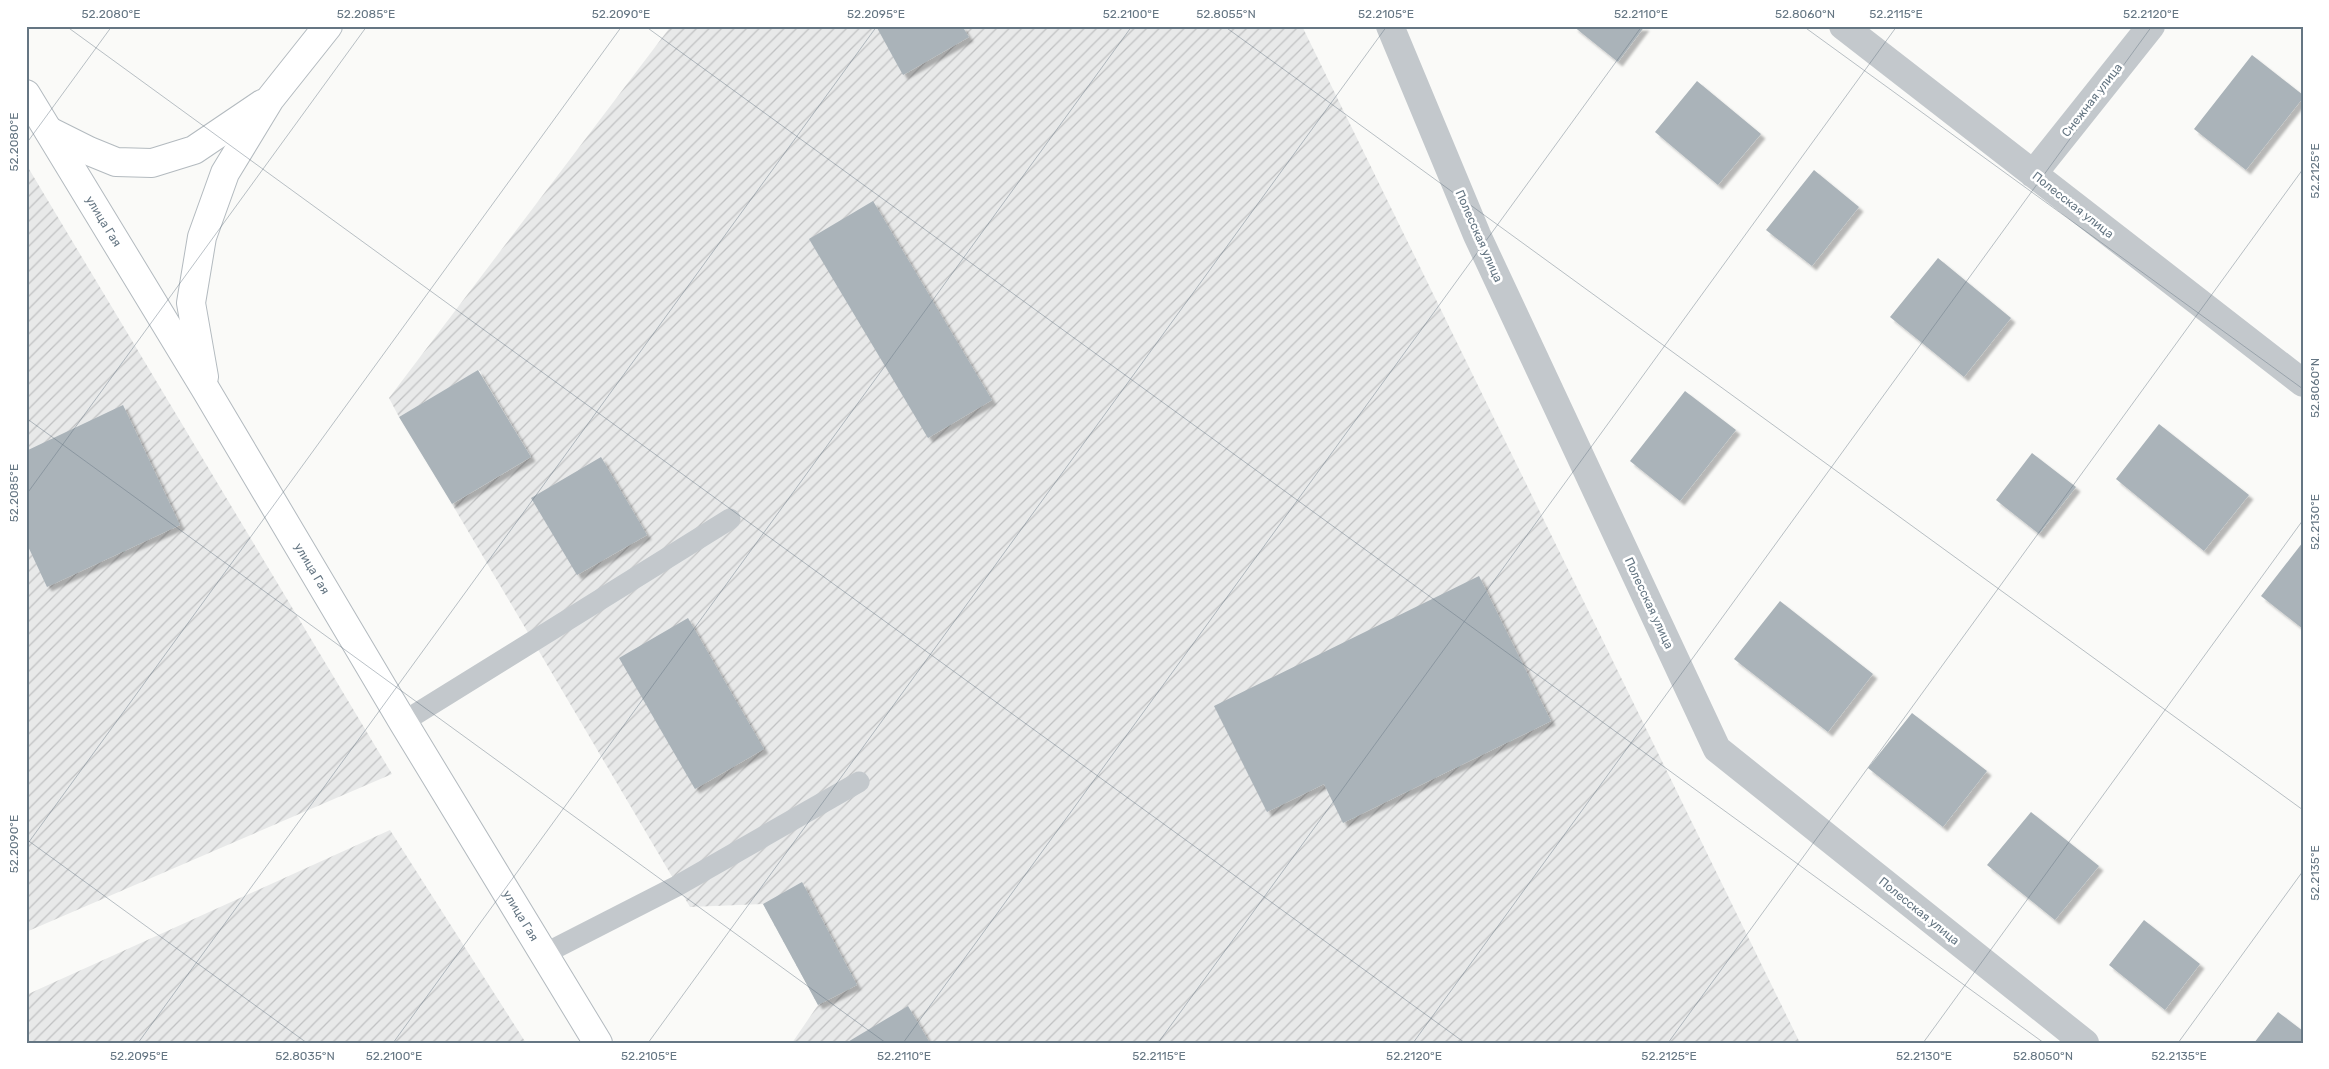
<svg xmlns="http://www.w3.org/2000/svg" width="2329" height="1069" viewBox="0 0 2329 1069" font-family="Rubik,sans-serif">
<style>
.industrial{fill:url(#industrial-furrows)}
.building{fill:#aab3b9;filter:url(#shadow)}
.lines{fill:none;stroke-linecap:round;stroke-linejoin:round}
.secondary-casing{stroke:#b3babf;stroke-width:30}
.service{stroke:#c3c8cc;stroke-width:21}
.minor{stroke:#c3c8cc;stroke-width:28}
.secondary{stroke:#fff;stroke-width:28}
.ticks{fill:none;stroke:#657683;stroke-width:1;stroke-opacity:0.45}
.labels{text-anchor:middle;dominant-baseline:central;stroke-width:5;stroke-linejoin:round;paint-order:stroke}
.street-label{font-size:12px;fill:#657683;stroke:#fff}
.neatline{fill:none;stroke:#657683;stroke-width:2}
.ticks-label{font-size:12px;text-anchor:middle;fill:#657683}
</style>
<defs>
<pattern id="industrial-furrows" width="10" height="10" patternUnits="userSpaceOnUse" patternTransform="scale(1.25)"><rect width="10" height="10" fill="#e8e9e9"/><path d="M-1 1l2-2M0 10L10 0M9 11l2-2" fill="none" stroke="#c0c1c2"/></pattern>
<filter id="shadow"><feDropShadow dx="4.5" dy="4.5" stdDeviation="1" flood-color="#0004"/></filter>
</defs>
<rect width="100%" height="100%" fill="#fafaf8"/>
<!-- industrial -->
<path class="industrial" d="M671 26H1302L1800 1043H792L818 1005 763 904 690 907 452 504 531 457 479 370 399 417 389 398Z
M26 164 392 774 26 932Z
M390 830 526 1043H26V995Z"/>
<!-- building -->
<path class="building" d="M876 26H962L969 37 903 75Z
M1573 26H1645L1618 62Z
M2252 55 2303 95V98L2246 170 2194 129Z
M1697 81 1761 134 1718 185 1655 132Z
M1814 170 1859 207 1812 266 1766 230Z
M873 201 992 400 928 438 809 239Z
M1938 258 2011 318 1964 377 1890 317Z
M478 370 531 457 452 504 399 417Z
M1685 391 1736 430 1680 501 1630 461Z
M123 405 180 525 47 587 26 542V451Z
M2159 424 2249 495 2204 551 2116 479Z
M2032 453 2076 487 2039 534 1996 500Z
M601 457 647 535 577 575 531 498Z
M2303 542V629L2261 596Z
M1479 576 1551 721 1343 823 1324 784 1267 812 1214 706Z
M1780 601 1873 674 1828 732 1734 659Z
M688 618 764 749 695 789 619 658Z
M1912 713 1987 771 1943 827 1868 768Z
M2031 812 2099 866 2055 920 1987 865Z
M802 882 857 985 818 1005 763 904Z
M2144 920 2200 964 2165 1010 2109 965Z
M908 1006 930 1043H846Z
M2278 1012 2303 1031V1043H2254Z"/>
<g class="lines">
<!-- secondary casing -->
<g class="secondary-casing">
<g id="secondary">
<path id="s1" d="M26 94 206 390 403 722 598 1043"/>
<path d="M49 131 89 151 116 162 152 163 194 150 262 104"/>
<path d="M204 377 191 303 202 237 225 173 270 99 328 26"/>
</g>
</g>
<!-- service -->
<path class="service" d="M403 722 730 519
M544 954 677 886 859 782"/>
<!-- minor -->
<path class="minor" d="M1390 26 1477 235 1717 749 2085 1043
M1843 26 2303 383
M2033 174 2151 26"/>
<!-- secondary -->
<use href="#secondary" class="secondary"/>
</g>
<!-- ticks -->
<path class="ticks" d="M66 26 1465 1043M645 26 2044 1043M1224 26 2303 810M1803 26 2303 389M26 144 112 26M26 418 886 1043M26 495 367 26M26 839 307 1043M26 846 622 26M138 1043 877 26M393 1043 1132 26M648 1043 1387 26M903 1043 1642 26M1158 1043 1897 26M1413 1043 2152 26M1668 1043 2303 169M1923 1043 2303 520M2178 1043 2303 871"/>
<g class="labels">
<!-- street labels -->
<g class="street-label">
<text transform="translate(2092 100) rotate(-52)">Снежная улица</text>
<text transform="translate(2073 205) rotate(38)">Полесская улица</text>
<text stroke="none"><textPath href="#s1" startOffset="149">улица Гая</textPath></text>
<text transform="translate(1479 236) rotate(66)">Полесская улица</text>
<text stroke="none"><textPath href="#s1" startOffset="554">улица Гая</textPath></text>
<text transform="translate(1649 603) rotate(65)">Полесская улица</text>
<text transform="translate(1919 911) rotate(39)">Полесская улица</text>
<text stroke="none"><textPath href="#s1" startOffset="959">улица Гая</textPath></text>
</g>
</g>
<!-- border -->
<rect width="2329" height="1069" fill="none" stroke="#ffffff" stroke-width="55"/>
<rect x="28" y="28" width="2274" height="1014" class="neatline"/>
<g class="ticks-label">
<text x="111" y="18">52.2080°E</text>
<text x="366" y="18">52.2085°E</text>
<text x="621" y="18">52.2090°E</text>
<text x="876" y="18">52.2095°E</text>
<text x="1131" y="18">52.2100°E</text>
<text x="1226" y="18">52.8055°N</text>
<text x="1386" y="18">52.2105°E</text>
<text x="1641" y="18">52.2110°E</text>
<text x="1805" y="18">52.8060°N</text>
<text x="1896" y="18">52.2115°E</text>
<text x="2151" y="18">52.2120°E</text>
<text transform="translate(14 142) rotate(-90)" y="4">52.2080°E</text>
<text transform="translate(2315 171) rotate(-90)" y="4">52.2125°E</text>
<text transform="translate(2315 388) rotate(-90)" y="4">52.8060°N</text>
<text transform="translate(14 493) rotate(-90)" y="4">52.2085°E</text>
<text transform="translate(2315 522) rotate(-90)" y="4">52.2130°E</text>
<text transform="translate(14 844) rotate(-90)" y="4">52.2090°E</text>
<text transform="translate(2315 873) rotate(-90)" y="4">52.2135°E</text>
<text x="139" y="1060">52.2095°E</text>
<text x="305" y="1060">52.8035°N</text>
<text x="394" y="1060">52.2100°E</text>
<text x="649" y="1060">52.2105°E</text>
<text x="904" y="1060">52.2110°E</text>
<text x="1159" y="1060">52.2115°E</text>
<text x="1414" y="1060">52.2120°E</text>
<text x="1669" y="1060">52.2125°E</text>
<text x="1924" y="1060">52.2130°E</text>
<text x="2043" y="1060">52.8050°N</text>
<text x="2179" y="1060">52.2135°E</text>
</g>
</svg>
